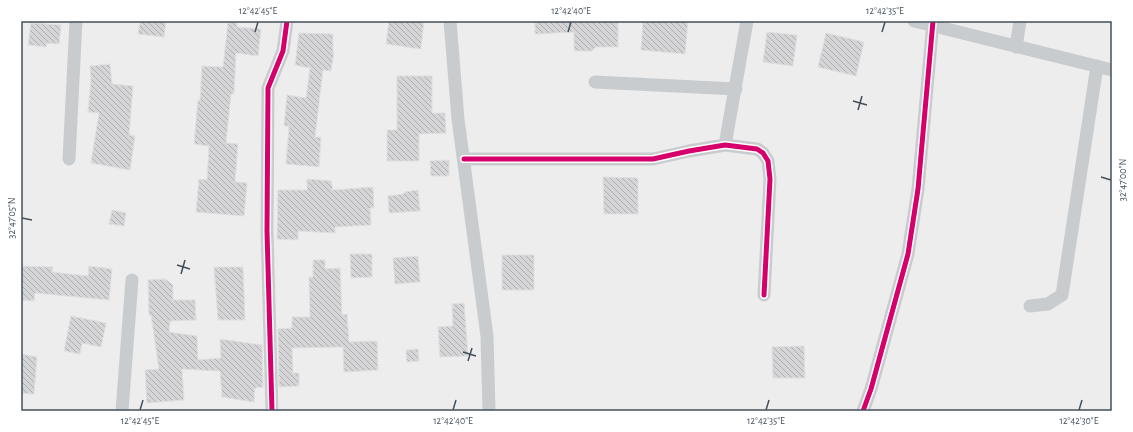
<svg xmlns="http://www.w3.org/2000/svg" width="1133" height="432" viewBox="0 0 1133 432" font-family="'Alegreya Sans',sans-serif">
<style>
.building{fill:url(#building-back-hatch);stroke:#dfdfe0}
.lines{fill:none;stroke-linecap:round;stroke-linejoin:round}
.minor{stroke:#c9ccce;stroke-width:13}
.cycleway-casing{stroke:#fff;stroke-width:8}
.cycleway{stroke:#d6006c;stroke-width:5}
.ticks{fill:none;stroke:#43505b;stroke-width:1.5}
.neatline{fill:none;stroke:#43505b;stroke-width:1.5}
.ticks-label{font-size:10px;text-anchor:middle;fill:#43505b}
</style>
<defs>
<pattern id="building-back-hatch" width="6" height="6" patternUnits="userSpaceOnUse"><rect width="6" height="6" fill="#d5d5d7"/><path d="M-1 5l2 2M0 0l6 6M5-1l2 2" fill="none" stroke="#aeafb1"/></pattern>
</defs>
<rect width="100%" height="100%" fill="#eeeded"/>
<!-- building -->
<path class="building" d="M140 21H166L164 37 138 34Z
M389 21H424L421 49 386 44Z
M535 21H618V47H596L592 51H574V32L535 34Z
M643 21H688L685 54 641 50Z
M228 22 237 23V27L261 29 258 56 236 53 234 94H231L226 143 238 144 235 182 247 183 244 216 196 212 199 179 207 180 209 146 194 144 198 100H200L202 66 223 67Z
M31 23 61 25 59 44 47 43 46 47 28 45Z
M767 32 797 35 793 66 763 62Z
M299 33 333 34V52H334L331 71 323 70 315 137H321L319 167 286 164 289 126H284L287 95 306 98 310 68 295 65Z
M826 33 864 42 856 76 818 67Z
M110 64 112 84 133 86 129 135 135 136 130 170 91 163 99 113 88 112 91 79 90 66Z
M397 76H432V113H445L446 133 419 134V161H387V130H397Z
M449 160V176H431L430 161Z
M603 177 638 178V214H604Z
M307 179 331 181 333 190 373 187 374 208H370L371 225 335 227V233L298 231V240L277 239 278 190H307Z
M418 190 420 211 389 213 388 196 403 194 405 192Z
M112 210 126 213 124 226 109 224Z
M350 254H372V277L351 278Z
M502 255H534V290H502Z
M418 256 420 282 395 284 393 258Z
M313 260H325V269L340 268 342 315 347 314 349 342 377 341 378 370 344 372 343 347 292 348 293 373H299V386L279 387 278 329 292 328V317H310L309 277H313Z
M21 266 53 267 52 272 88 276 89 266 112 269 109 300 35 293 34 301 21 300Z
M214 267H243L245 320H218Z
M165 279 173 285V300H195L196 320 170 321 169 332 197 336 198 360 221 358 220 339 262 345 263 387 255 388 254 402 222 397 220 371 182 369 184 400 147 403 145 370 159 369 151 315H149L148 280Z
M464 303 468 356 440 357 438 327 453 326 452 304Z
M71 316 106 323 101 347 82 343 80 354 64 351Z
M804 346 805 378H773L772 347Z
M418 349 419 361 407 362 406 350Z
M21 354 37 357 34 394 21 393Z"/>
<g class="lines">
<!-- minor -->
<path class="minor" d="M450 21 458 119 487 336 489 411
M914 21 1112 70
M1016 47 1020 21
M595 82 736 89
M725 145 747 21
M69 159 76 21
M464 159H653L689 151 725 145 757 149 763 153 768 161 770 179 764 295
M1030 306 1048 304 1062 295 1097 66
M122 411 132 280
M272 411 267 231 268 88 283 51 287 21
M863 411 871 389 908 254 918 189 933 21"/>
<!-- cycleway casing -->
<g class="cycleway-casing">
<path id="cycleway" d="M464 159H653L689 151 725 145 757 149 763 153 768 161 770 179 764 295
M272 411 267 231 268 88 283 51 287 21
M863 411 871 389 908 254 918 189 933 21"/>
</g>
<!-- cycleway -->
<use href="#cycleway" class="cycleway"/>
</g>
<!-- ticks -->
<path class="ticks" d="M255 32 258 22M568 32 571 22M882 32 885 22M853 101 867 105M858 110 862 96M1101 177 1111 180M22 218 32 220M177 265 190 269M181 274 185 260M463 352 476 356M468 361 472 348M140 410 143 400M453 410 456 400M766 410 769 400M1079 410 1082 400"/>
<!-- border -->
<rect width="1133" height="432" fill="none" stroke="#ffffff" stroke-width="44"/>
<rect x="22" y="22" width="1089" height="388" class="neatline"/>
<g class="ticks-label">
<text x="258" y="14">12°42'45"E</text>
<text x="571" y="14">12°42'40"E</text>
<text x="885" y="14">12°42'35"E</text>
<text transform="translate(1122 180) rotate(-90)" y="4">32°47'00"N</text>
<text transform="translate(11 218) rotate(-90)" y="4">32°47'05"N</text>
<text x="140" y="424">12°42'45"E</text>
<text x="453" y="424">12°42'40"E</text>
<text x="766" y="424">12°42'35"E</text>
<text x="1079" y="424">12°42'30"E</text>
</g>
</svg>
